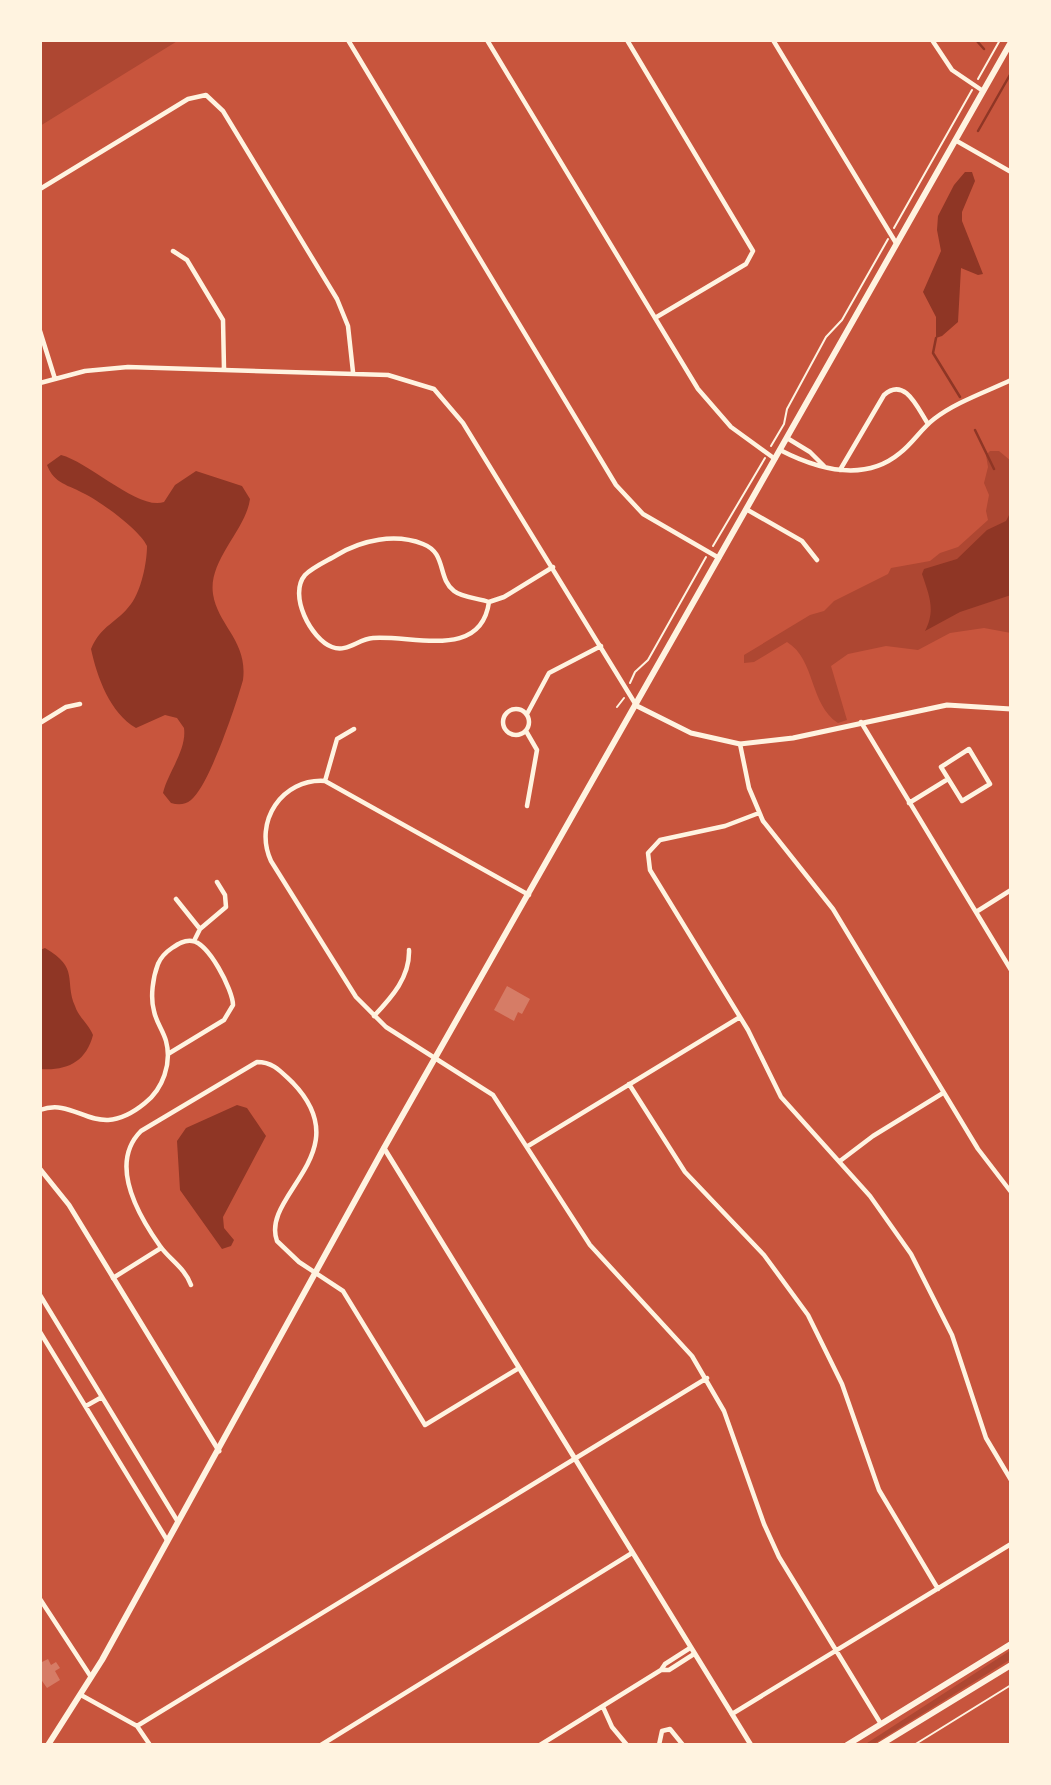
<svg xmlns="http://www.w3.org/2000/svg" width="1051" height="1785" viewBox="0 0 1051 1785" font-family="Montserrat,sans-serif">
<style>
.green{fill:#ae4732}
.water{fill:#8f3625}
.lines{fill:none;stroke-linecap:round;stroke-linejoin:round}
.stream{stroke:#8f3625;stroke-width:2.5}
.building{fill:#d67c66}
.path{stroke:#fff3e0;stroke-width:2}
.minor{stroke:#fff3e0;stroke-width:4.5}
.tertiary{stroke:#fff3e0;stroke-width:5}
.secondary{stroke:#fff3e0;stroke-width:6}
</style>
<rect width="100%" height="100%" fill="#c8553d"/>
<!-- green -->
<path class="green" d="M40 40H179L40 126Z
M990 451H999L1011 461V633L984 628 950 633 918 650 886 646 848 654 831 666 847 720 838 723C809 704 816 660 787 642L754 662 744 663V655L810 615 824 611 834 601 888 574 891 568 930 561 940 553 958 547 988 520 986 511 989 495 984 483 988 467 986 455Z
M1011 1650V1659L872 1745H864Z"/>
<!-- water -->
<path class="water" d="M965 172H972L975 181 962 212V221L983 274 978 275 961 268 958 322 942 336 936 338V317L923 292 941 251 937 230 938 216 954 185Z
M61 455C89 462 139 511 164 502L175 485 196 471 242 486 250 499C246 530 208 560 213 594 218 626 248 641 243 680 236 705 209 786 191 800 185 805 178 805 171 803L163 793C168 772 187 750 184 728L177 718 165 715 136 728C110 713 97 677 91 649 101 625 117 623 131 604 141 591 147 563 147 546 140 530 101 502 85 494 69 485 54 484 47 465Z
M1011 511V595L960 612 925 631C936 610 929 595 922 574L924 569 957 559 987 530 1006 521Z
M45 948C80 968 64 981 75 1006 79 1018 88 1023 93 1035 86 1062 67 1071 40 1069V950Z
M237 1105 247 1108 266 1136 223 1217 224 1228 234 1240 231 1246 222 1249 180 1190 177 1141 186 1128Z"/>
<g class="lines">
<!-- stream -->
<path class="stream" d="M976 40 984 49
M978 131 1011 73
M936 338 933 353 960 397
M975 430 994 469"/>
</g>
<!-- building -->
<path class="building" d="M507 986 530 999 522 1014 518 1012 514 1021 494 1010Z
M48 1659 51 1665 56 1662 60 1668 55 1671 60 1680 47 1688 40 1678V1663Z"/>
<g class="lines">
<!-- path -->
<path class="path" d="M978 79 1000 40
M894 228 972 90
M771 446 784 424 787 409 826 337 842 320 888 239
M713 546 765 458
M630 683 635 672 648 660 706 557
M617 707 624 698
M914 1745 1011 1685"/>
<!-- minor -->
<path class="minor" d="M348 40 616 485 643 514 719 558
M487 40 698 389 731 427 775 459
M627 40 753 251 746 264 655 318
M773 40 896 243
M932 40 952 70 983 91
M955 140 1011 172
M40 189 188 99 206 95 223 111 337 299 348 326 353 372
M173 251 187 260 223 320 224 369
M40 331 55 379
M40 383 85 371 128 367 388 375 434 389 463 423 636 705
M787 438 810 452 824 466
M780 450C817 469 864 483 900 453 913 443 921 429 934 419 956 402 986 392 1011 380
M840 470 884 395C905 376 918 409 928 424
M746 509 802 541 817 560
M489 602C478 598 463 598 454 591 437 578 447 553 423 544 395 533 362 540 337 555 327 561 313 567 305 575 288 595 311 639 332 647 347 653 358 639 373 638 414 635 481 660 489 602L504 597 553 567
M503 722a13 13 0 1 1 26 0a13 13 0 1 1-26 0Z
M527 714 549 673 601 646
M861 722 1011 970
M40 723 66 707 80 704
M526 731 537 750 527 806
M740 744 749 788 763 821 833 909 978 1149 1011 1192
M969 749 990 784 962 801 941 767Z
M325 781 337 739 354 729
M909 803 948 779
M759 813 725 826 660 840 648 853 650 870 748 1030 781 1097 870 1196 911 1254 952 1335 986 1438 1011 1480
M529 895 325 781C282 778 253 822 271 861L356 997 386 1027 493 1095 590 1245 692 1356 724 1411 764 1524 779 1557 881 1724
M176 899 200 929
M976 912 1011 890
M194 941 200 929 226 907 225 895 217 882
M374 1016C392 997 410 977 409 950
M629 1084 685 1172 764 1255 808 1315 842 1384 879 1490 938 1589
M40 1110C79 1096 95 1144 145 1103 163 1089 172 1063 166 1041 163 1030 156 1022 154 1011 150 997 153 977 158 964 161 957 166 952 172 948 178 944 184 940 192 941 208 942 233 990 233 1005L224 1020 168 1054
M528 1146 740 1017
M840 1161 873 1136 943 1093
M113 1278 161 1248
M191 1285C185 1268 170 1260 160 1246 138 1215 108 1164 141 1131L257 1062C274 1062 281 1072 293 1083 360 1153 260 1195 277 1241L299 1262 343 1291 425 1425 519 1368
M40 1295 178 1522
M40 1332 167 1540
M86 1406 102 1397
M40 1599 91 1677
M662 1670H669L694 1654
M81 1695 137 1726 150 1745
M603 1707 612 1727 627 1745
M732 1714 1011 1544
M137 1726 707 1378
M321 1745 632 1553
M540 1745 661 1670 665 1664 690 1648
M659 1745 662 1731 670 1729 683 1745"/>
<!-- tertiary -->
<path class="tertiary" d="M637 706 691 733 740 744 793 738 947 705 1011 709
M384 1148 751 1745
M40 1169 69 1205 219 1451"/>
<!-- secondary -->
<path class="secondary" d="M48 1745 102 1660 384 1148 1011 42
M847 1745 1011 1644
M880 1745 1011 1665"/>
</g>
<!-- border -->
<rect width="1051" height="1785" fill="none" stroke="#fff3e0" stroke-width="84"/>
</svg>
